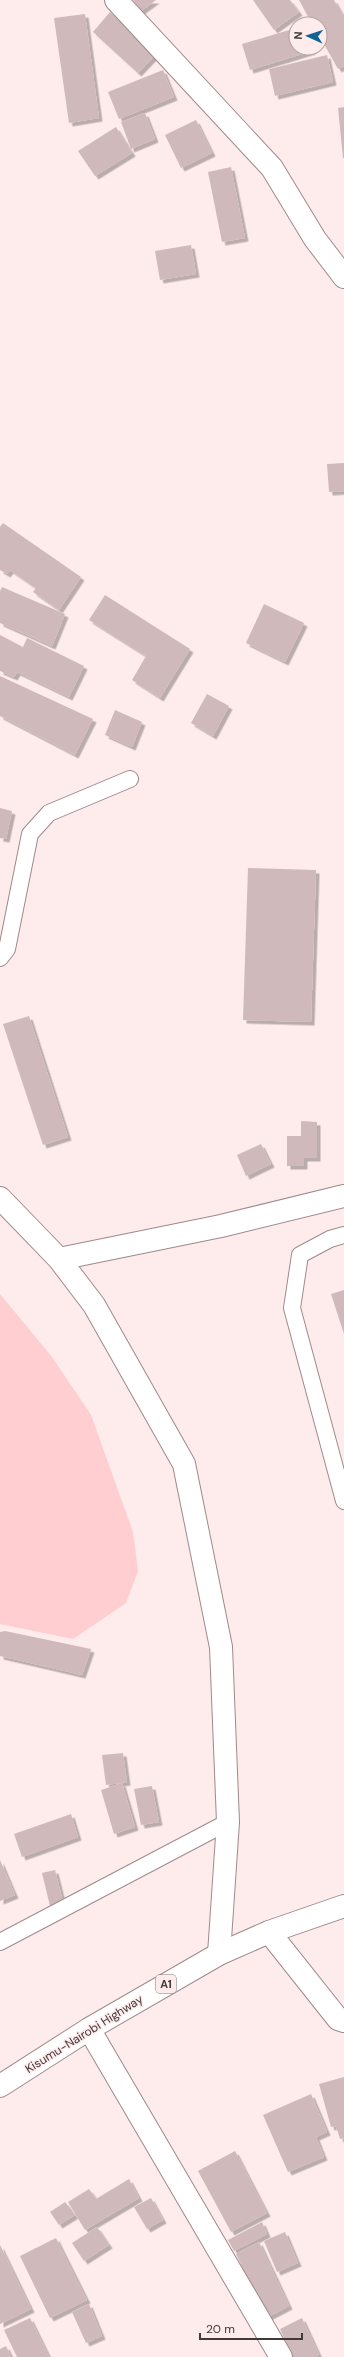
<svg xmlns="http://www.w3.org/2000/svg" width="344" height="2357" viewBox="0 0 344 2357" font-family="'DM Sans',sans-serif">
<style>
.green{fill:#feced1}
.building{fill:#d0b9ba;filter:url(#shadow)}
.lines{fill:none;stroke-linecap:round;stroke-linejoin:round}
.lane-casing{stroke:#9f8a8b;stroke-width:18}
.street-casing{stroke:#9f8a8b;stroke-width:24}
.highway-casing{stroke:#9f8a8b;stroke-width:24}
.lane{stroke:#fff;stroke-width:16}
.street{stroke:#fff;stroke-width:22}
.highway{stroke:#fff;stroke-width:22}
.labels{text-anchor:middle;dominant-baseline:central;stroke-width:3;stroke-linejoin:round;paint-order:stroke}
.shield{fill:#feebeb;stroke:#7a6e6e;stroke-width:1}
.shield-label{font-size:11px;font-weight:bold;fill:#413838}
.street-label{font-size:12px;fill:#413838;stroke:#feebeb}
</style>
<defs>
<filter id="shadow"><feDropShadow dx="3.5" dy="3.5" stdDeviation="0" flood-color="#0004"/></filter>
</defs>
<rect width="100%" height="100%" fill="#feebeb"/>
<!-- green -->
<path class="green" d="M0 1294 52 1357 91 1415 133 1532 138 1571 126 1603 73 1639 0 1624Z"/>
<!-- building -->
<path class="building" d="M133 0H156L141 11Z
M253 0H290L299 12 274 30Z
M299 0H334L344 18V66L338 69 320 37V24H312Z
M110 12 156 54 138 73 93 32Z
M85 14 99 118 69 123 54 18Z
M296 28V48H311L312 51 250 70 242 44Z
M327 55 333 82 275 96 269 69Z
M163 70 174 97 119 119 108 92Z
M344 107V158H343L338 108Z
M145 113 155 139 131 149 121 122Z
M196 120 212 153 181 168 165 135Z
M116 127 132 153 95 176 78 151Z
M231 167 245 238 222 242 208 172Z
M191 245 196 274 160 280 155 251Z
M344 463V491L329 492 327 464Z
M3 523 81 577 59 610 33 592 36 588 10 570 7 574 0 570V527Z
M2 587 65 614 52 646 0 623V591Z
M105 595 190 649 160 698 132 680 146 656 89 620Z
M264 604 304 623 285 662 246 643Z
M0 635 23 647 27 638 84 666 69 697 17 672 14 677 0 671Z
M0 676 93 719 75 755 0 716Z
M207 694 229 706 213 736 191 723Z
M115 710 142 722 132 747 105 735Z
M0 808 12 811 6 839 0 838Z
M248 868 316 870 311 1022 243 1020Z
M29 1016 68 1137 43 1145 3 1024Z
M301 1121 317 1122V1158H304V1166H287V1136H301Z
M261 1144 271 1164 246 1176 237 1155Z
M344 1290V1334L331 1294Z
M5 1631 91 1649 82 1675 0 1656V1632Z
M123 1753 127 1782 106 1785 102 1755Z
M122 1783 135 1827 114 1834 101 1790Z
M152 1786 159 1822 141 1825 134 1789Z
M71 1814 78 1837 22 1857 14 1834Z
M0 1860 15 1895 0 1901Z
M55 1870 63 1902 50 1906 42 1873Z
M344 2077V2138L340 2139 336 2126 331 2127 319 2084Z
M311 2094 327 2132 316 2137 324 2157 288 2172 263 2115Z
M235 2151 267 2213 231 2232 198 2171Z
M129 2179 139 2198 85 2230 68 2202 89 2189 96 2199Z
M151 2198 163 2220 147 2229 134 2207Z
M65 2202 75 2215 59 2225 50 2212Z
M262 2222 267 2234 234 2251 228 2240Z
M97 2227 109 2245 84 2261 72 2243Z
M285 2232 298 2263 277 2272 264 2241Z
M56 2238 87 2300 50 2318 20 2256Z
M259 2242 289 2306 266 2318 236 2254Z
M0 2245 31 2309 0 2324Z
M89 2304 102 2336 86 2343 72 2312Z
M30 2318 49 2357H17L4 2330Z
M302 2318 319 2355 315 2357H293L280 2329Z
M6 2346 11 2357H0V2349Z"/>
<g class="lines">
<!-- lane casing -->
<g class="lane-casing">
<path id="lane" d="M0 958 7 949 30 834 49 813 130 779
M344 1235 330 1239 300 1255 292 1308 344 1501
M0 1942 228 1822"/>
</g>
<!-- street casing -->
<g class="street-casing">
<path id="street" d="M116 0 272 168 315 239 344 277
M0 1198 59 1259 94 1305 184 1464 221 1647 228 1822 219 1954
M59 1259 221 1226 344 1196
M269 1932 338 2019 344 2021
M89 2029 281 2357"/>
</g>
<!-- highway casing -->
<g class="highway-casing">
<path id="highway" d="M0 2086 89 2029 219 1954 269 1932 344 1906"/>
</g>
<!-- lane -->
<use href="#lane" class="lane"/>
<!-- street -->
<use href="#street" class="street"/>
<!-- highway -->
<use href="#highway" class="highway"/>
</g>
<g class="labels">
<!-- shield labels -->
<rect class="shield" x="156" y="1975" width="20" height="18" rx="3"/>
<g class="shield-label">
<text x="166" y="1984">A1</text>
</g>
<!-- street labels -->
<g class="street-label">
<text transform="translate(84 2034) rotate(-32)">Kisumu-Nairobi Highway</text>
</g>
</g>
<!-- north arrow -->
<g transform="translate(308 36) rotate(273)"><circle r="19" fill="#feebeb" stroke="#b2a3a3"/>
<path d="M0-3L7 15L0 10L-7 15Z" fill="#0f6495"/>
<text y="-6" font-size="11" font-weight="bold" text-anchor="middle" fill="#413838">N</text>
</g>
<!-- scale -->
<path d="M200 2333v6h102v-6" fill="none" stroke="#413838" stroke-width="2"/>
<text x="206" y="2333" font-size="12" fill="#413838" stroke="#feebeb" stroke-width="3" paint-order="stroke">20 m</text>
</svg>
